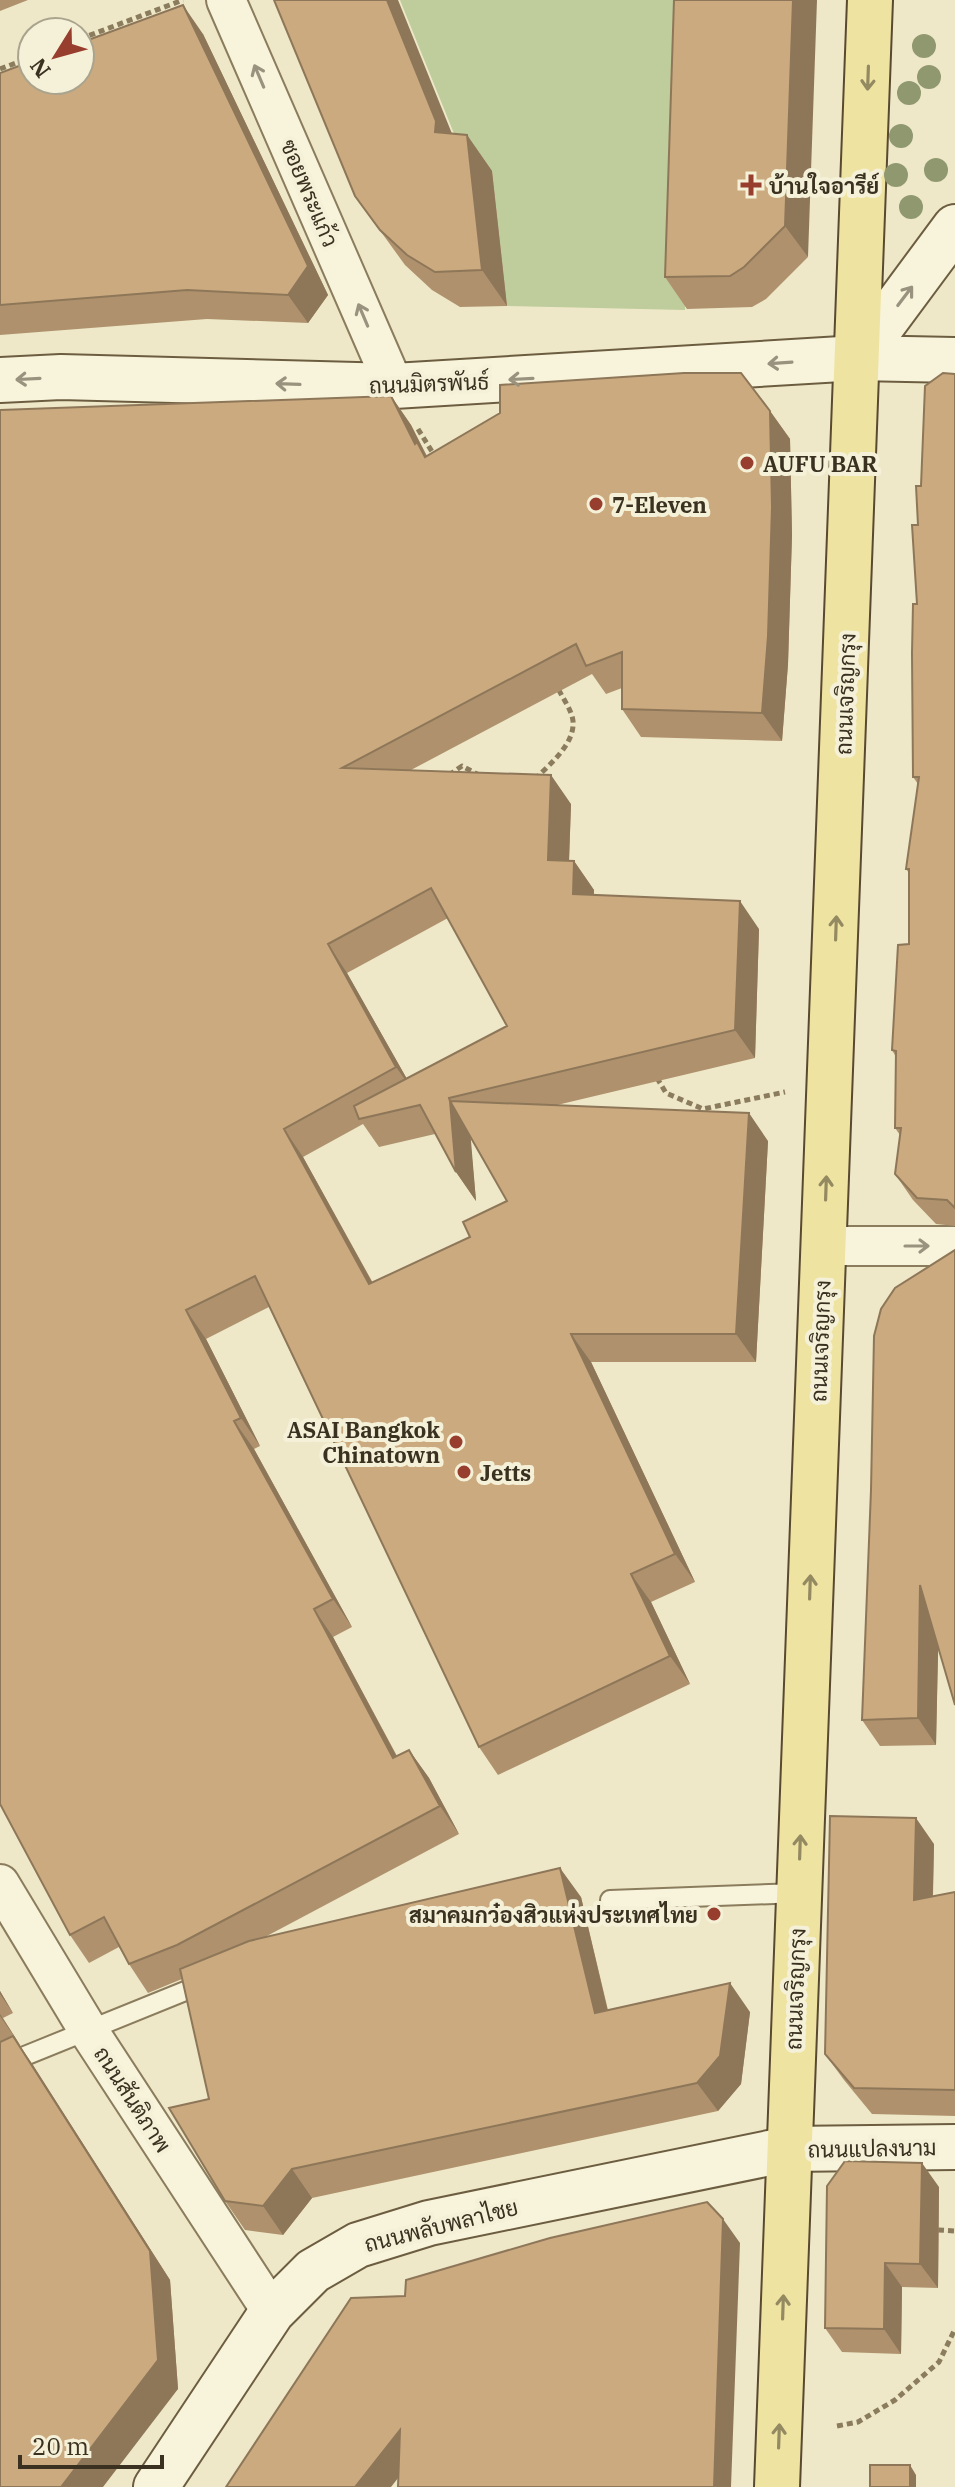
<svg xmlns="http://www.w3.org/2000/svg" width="955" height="2487" viewBox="0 0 955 2487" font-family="'IBM Plex Serif',Sarabun,serif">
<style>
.green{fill:#bfcc9c}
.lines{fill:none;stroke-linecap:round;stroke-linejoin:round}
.lane-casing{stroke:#8a7c5d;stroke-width:22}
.street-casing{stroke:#8a7c5d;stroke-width:42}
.secondary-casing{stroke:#6c5d40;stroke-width:48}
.primary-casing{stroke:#584931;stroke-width:48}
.path{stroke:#8a7c5d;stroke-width:5;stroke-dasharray:6 4;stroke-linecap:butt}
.lane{stroke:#f8f4db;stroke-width:18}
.street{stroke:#f8f4db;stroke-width:38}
.secondary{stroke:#f8f4db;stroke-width:44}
.primary{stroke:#efe3a2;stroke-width:44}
.tree{fill:#909870}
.wall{fill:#af926d;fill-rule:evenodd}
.shaded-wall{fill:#8e7759}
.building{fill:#cbaa7f;stroke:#8e7759;stroke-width:2;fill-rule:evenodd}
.oneway{stroke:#99927e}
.oneway2{stroke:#948a61}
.poi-dot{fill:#973e2e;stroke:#f5f1d8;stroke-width:3}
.labels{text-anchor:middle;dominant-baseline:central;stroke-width:8;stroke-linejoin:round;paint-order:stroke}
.poi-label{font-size:22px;font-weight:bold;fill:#3a3120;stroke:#f5f1d8;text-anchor:start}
.street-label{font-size:22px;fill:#3a3120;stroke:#f5f1d8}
</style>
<rect width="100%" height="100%" fill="#eee8c8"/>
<!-- green -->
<path class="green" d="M400 0H695L685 310 507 306 492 171 468 168Z"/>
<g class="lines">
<!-- lane casing -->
<g class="lane-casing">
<path id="lane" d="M610 1900 799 1893
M0 2066 205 1983"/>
</g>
<!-- street casing -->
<g class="street-casing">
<path id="street" d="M226 0 394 386
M824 1246H955
M0 1884 88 2030 272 2312"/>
</g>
<!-- secondary casing -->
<g class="secondary-casing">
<path id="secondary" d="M858 358 955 227
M0 380 61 377 394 386 858 358 955 360
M156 2487 272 2312 313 2271 358 2245 429 2223 789 2149 955 2147"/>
</g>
<!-- primary casing -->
<g class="primary-casing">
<path id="primary" d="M777 2487 870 0"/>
</g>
<!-- path -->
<path class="path" d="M80 39 183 0
M0 69 32 57
M418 429 436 458
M449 775 462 766 481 776
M535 779C550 764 575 744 573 721 572 710 561 696 557 686
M657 1078 666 1093 703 1109 785 1092
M938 2230 955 2231
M837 2426 858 2422 895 2400 939 2362 955 2329"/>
<!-- lane -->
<use href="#lane" class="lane"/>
<!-- street -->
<use href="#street" class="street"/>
<!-- secondary -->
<use href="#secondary" class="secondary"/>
<!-- primary -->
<use href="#primary" class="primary"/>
</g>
<!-- trees -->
<g class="tree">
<circle cx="924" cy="46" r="12"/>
<circle cx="929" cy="77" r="12"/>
<circle cx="909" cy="93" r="12"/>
<circle cx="901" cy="136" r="12"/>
<circle cx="936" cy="170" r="12"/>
<circle cx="896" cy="175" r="12"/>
<circle cx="911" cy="207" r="12"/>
</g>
<!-- wall -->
<path class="wall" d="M0 0H28L0 11Z
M674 0 808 257 766 299 752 307 687 309 665 277Z
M203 34 328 295 308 323 207 319 0 335V73Z
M451 134 467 135 492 171 507 306 460 307 432 290 405 265 355 196Z
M955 374V1226L936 1224 913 1200 895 1174 900 1135 895 1128 896 1057 892 1050 909 944V873L906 869 918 784 913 777 918 525 921 486Z
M391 396 411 425 427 456 770 411 790 439 792 535 788 664 782 741 641 737 622 709V688L606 694 592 674 411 770 571 804 569 861H574L594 890 593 895 759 929 755 1058 557 1105 768 1141 756 1362H591L695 1582 651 1602 690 1684 498 1775 479 1747 269 1307 206 1339 260 1446 254 1449 352 1627 333 1637 397 1756 409 1750 429 1778 459 1834 265 1937 581 1897 608 2010 750 2012 741 2084 718 2111 312 2198 283 2235 245 2230 225 2201 209 2099 182 1979 148 1993 129 1964 119 1947 89 1963 70 1935 0 1804ZM448 918 507 1026 407 1079 347 973ZM363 1124 379 1147 435 1134 456 1172 476 1201 470 1137 507 1201 470 1237 373 1283 303 1157Z
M938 1646 936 1745 880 1746 862 1720Z
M934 1844 933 1897 955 1892V2116L872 2114 844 2080 825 2054Z
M0 1991 13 2013 3 2018 20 2045H19L170 2280 178 2389 0 2487Z
M939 2187 938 2288 902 2287 901 2354 842 2352 825 2328Z"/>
<!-- shaded-wall -->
<path class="shaded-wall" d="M387 0H398L461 156 435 132Z
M793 0H817L808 257 785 226Z
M183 5 203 34 328 295 308 323 288 295Z
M467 135 492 171 507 306 482 270Z
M391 396 411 425 427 457 444 486 415 444Z
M770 411 790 439 792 535 788 664 782 741 762 713Z
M551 775 571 804 568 889 548 860Z
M574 861 594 890 593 923 573 894Z
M740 901 759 929 755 1058 735 1030Z
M328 944 347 973 416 1095 396 1067Z
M450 1101 470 1129 476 1201 456 1172Z
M749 1113 768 1141 756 1362 736 1334Z
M284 1129 303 1157 389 1313 369 1284Z
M186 1310 206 1339 260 1446 241 1418Z
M571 1334 591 1362 695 1582 675 1554Z
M234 1421 254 1449 352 1627 333 1599Z
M631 1574 651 1602 690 1684 670 1656Z
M920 1585 939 1611 936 1745 918 1718Z
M314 1609 333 1637 413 1787 393 1758Z
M409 1750 429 1778 459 1834 440 1806Z
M916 1818 934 1844 932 1927 914 1900Z
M560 1868 581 1897 615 2042 595 2013Z
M730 1983 750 2012 741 2084 718 2111 697 2083Z
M0 1991 13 2013 0 1994Z
M0 2014 20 2045 0 2016Z
M13 2036 33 2065 170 2280 178 2389 103 2487H61Z
M922 2163 939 2187 938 2288 920 2264Z
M292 2169 312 2198 283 2235 263 2206Z
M723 2219 740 2243 731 2487H714Z
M885 2263 902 2287 901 2354 884 2329Z
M400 2430 417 2454 391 2487H355Z
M910 2465 916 2475V2487H910Z"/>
<!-- building -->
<path class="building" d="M274 0H387L436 121 435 132 467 135 482 270 435 272 407 255 380 230 355 196Z
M674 0H793L785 226 744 267 730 276 665 277Z
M183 5 308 266 288 295 187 290 0 305V73L32 61V80H80V43Z
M684 373H741L770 411 772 507 768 636 762 713 622 709V652L586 666 576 644 342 768 551 775 548 860 574 861 573 894 740 901 735 1030 449 1098 450 1101 749 1113 736 1334H571L675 1554 631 1574 670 1656 479 1747 255 1276 186 1310 241 1418 234 1421 333 1599 314 1609 393 1758 409 1750 440 1806 177 1945 129 1964 104 1917 70 1935 0 1804V410L391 396 415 444 417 442 425 457 500 413V385ZM431 888 507 1026 354 1106 359 1119 420 1105 456 1172 450 1101 507 1201 463 1222 470 1237 369 1284 284 1129 396 1067 328 944Z
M943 373 955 374V1208L947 1200 917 1198 895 1174 901 1128H895L896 1051 892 1050 898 945 909 944V869H906L919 777H913L912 653 913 604H917L912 525H918L916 486H921L925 386Z
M955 1250V1705L920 1585 918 1718 862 1720 871 1490 874 1336 881 1309 895 1288Z
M830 1816 916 1818 914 1900 955 1892V2090L854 2088 825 2054Z
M560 1868 595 2013 730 1983 720 2056 697 2083 292 2169 263 2206 225 2201 169 2108 209 2099 180 1969 249 1941Z
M13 2036 150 2251 158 2360 61 2487H0V2042Z
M845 2161 922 2163 920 2264 885 2263 884 2329 825 2328 827 2186Z
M707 2202 723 2219 714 2487H398L400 2430 355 2487H226L351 2298 405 2296 406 2280 550 2238Z
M870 2465H910V2487H870Z"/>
<!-- one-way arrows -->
<defs><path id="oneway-shaft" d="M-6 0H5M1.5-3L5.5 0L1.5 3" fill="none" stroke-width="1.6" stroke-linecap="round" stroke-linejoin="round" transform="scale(2)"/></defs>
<g class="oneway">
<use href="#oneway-shaft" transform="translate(259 76) rotate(-113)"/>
<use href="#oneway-shaft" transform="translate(905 296) rotate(-53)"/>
<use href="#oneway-shaft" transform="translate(363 315) rotate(-113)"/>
<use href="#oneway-shaft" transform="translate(780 363) rotate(176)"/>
<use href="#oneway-shaft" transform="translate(28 379) rotate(177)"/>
<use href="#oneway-shaft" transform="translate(521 379) rotate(177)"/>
<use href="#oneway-shaft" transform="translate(288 384) rotate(-178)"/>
<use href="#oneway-shaft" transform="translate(917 1246)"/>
</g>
<g class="oneway2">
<use href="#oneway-shaft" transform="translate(868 78) rotate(92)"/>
<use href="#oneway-shaft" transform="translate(836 928) rotate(-88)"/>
<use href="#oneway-shaft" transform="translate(826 1188) rotate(-88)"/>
<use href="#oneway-shaft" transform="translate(810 1587) rotate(-88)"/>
<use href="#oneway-shaft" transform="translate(800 1847) rotate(-88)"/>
<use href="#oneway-shaft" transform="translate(783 2307) rotate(-88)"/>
<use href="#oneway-shaft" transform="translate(779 2436) rotate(-88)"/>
</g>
<!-- markers -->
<g class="poi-dot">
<path d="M747 173h8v8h8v8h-8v8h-8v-8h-8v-8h8z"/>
<circle cx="747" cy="463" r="8"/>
<circle cx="596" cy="504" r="8"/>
<circle cx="456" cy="1442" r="8"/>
<circle cx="464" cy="1472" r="8"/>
<circle cx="714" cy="1914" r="8"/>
</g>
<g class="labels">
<!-- poi labels -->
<g class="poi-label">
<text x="769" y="185">บ้านใจอารีย์</text>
<text x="763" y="463">AUFU BAR</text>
<text x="612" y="504">7-Eleven</text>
<text x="440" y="1429" text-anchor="end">ASAI Bangkok<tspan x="440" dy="25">Chinatown</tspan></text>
<text x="480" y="1472">Jetts</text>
<text x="698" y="1914" text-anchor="end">สมาคมกว๋องสิวแห่งประเทศไทย</text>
</g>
<!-- street labels -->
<g class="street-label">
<text transform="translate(310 193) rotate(67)">ซอยพระแก้ว</text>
<text transform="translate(429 383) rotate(-2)">ถนนมิตรพันธ์</text>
<text transform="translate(845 694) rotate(-88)">ถนนเจริญกรุง</text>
<text transform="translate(820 1341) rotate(-88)">ถนนเจริญกรุง</text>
<text transform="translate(795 1989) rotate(-88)">ถนนเจริญกรุง</text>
<text transform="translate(133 2099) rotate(57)">ถนนสันติภาพ</text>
<text transform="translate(872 2148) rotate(-1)">ถนนแปลงนาม</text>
<text transform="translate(441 2225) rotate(-14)">ถนนพลับพลาไชย</text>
</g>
</g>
<!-- north arrow -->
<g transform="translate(56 56) rotate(233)"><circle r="38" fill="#f5f1d8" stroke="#aaa48e" stroke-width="2"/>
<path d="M0-6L14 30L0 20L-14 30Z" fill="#973e2e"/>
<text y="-12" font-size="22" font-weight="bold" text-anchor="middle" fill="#3a3120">N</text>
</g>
<!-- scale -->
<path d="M20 2455v12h142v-12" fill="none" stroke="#3a3120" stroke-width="4"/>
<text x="32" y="2455" font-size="24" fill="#3a3120" stroke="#f5f1d8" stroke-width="6" paint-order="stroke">20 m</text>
</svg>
